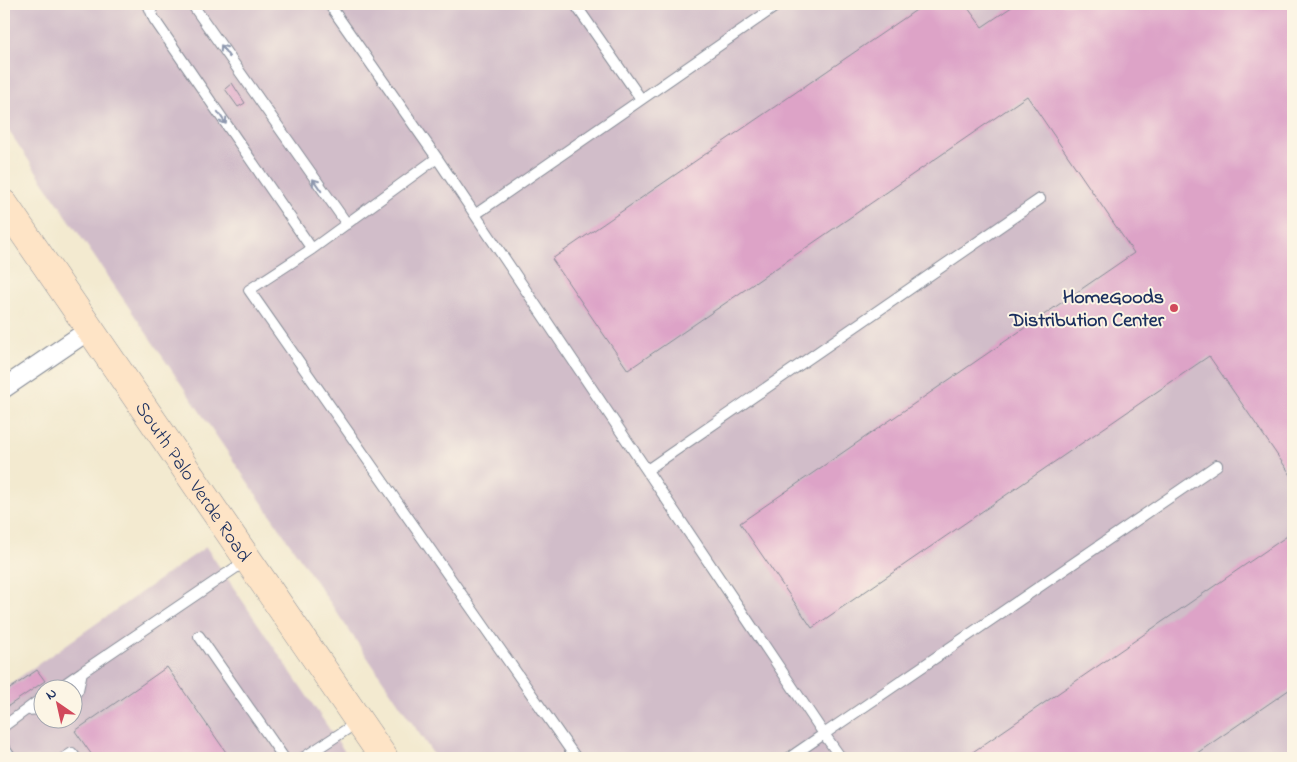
<svg xmlns="http://www.w3.org/2000/svg" width="1297" height="762" font-family="'Indie Flower',sans-serif">
	<style>
		.industrial { fill: #d1bdc9; fill-rule: evenodd }
		.building { fill: #dda3c7 }
		.lines { fill: none; stroke-linecap: round; stroke-linejoin: round }
		.lane-casing { stroke: #878c97; stroke-width: 12 }
		.street-casing { stroke: #878c97; stroke-width: 21 }
		.secondary-casing { stroke: #878c97; stroke-width: 29 }
		.lane { stroke: #fff; stroke-width: 10 }
		.street { stroke: #fff; stroke-width: 19 }
		.secondary { stroke: #fee4c6; stroke-width: 28 }
		.oneway { stroke: #8d97ae }
		.poi-dot { fill: #d1495b; stroke: #fcf5e5; stroke-width: 2 }
		.labels { text-anchor: middle; stroke-width: 4; stroke-linejoin: round; paint-order: stroke }
		.poi-label { font-size: 20px; font-weight: bold; fill: #1b2f5e; stroke: #fcf5e5; text-anchor: end }
		.street-label { font-size: 20px; fill: #1b2f5e; stroke: #fcf5e5 }
	</style>
	<rect width="100%" height="100%" fill="#fcf5e5"/>
	<filter id="ink" filterUnits="userSpaceOnUse"><feTurbulence type="fractalNoise" baseFrequency=".02" numOctaves="2"/><feDisplacementMap in="SourceGraphic" scale="10" xChannelSelector="R" yChannelSelector="G"/><feConvolveMatrix kernelMatrix="1 2 1 2 8 2 1 2 1" color-interpolation-filters="sRGB"/></filter>
	<filter id="wash" filterUnits="userSpaceOnUse"><feTurbulence type="fractalNoise" baseFrequency=".0096" numOctaves="4" result="noise"/><feDisplacementMap in="SourceGraphic" scale="20" xChannelSelector="R" yChannelSelector="G"/><feGaussianBlur stdDeviation="1.12" result="paint"/><feColorMatrix in="noise" values="0 0 0 0 0 0 0 0 0 0 0 0 0 0 0 0 0 1.4 0 .05"/><feComposite in="paint" operator="in"/></filter>
	<g filter="url(#wash)">
		<rect width="100%" height="100%" fill="#f3ead0"/>
		<path class="industrial" d="M4 4H1293V758H436L4 124Z
			M206 547 349 758H4V688ZM42 690H72V720H42Z"/>
		<g id="blocks">
			<path class="building" d="M925 4H965L982 27 1016 4H1293V478L1209 356 812 628 740 523 1134 253 1027 96 628 370 552 259Z
				M232 83 245 103 238 107 225 89Z
				M1293 532V687L1190 758H964Z
				M167 667 230 758H94L75 731Z
				M37 670 45 681 4 709V693Z"/>
		</g>
	</g>
	<g filter="url(#ink)">
		<use href="#blocks" fill-opacity="0" stroke="#878c97" stroke-width="1"/>
		<g class="lines">
			<defs>
				<path id="lane" d="M148 4 154 19 312 249
					M192 4 347 224
					M329 4 437 158 824 734 789 758
					M575 4 641 99
					M437 158 312 249 249 290 576 758
					M476 214 779 4
					M647 470 1040 199
					M199 636 284 758
					M82 672 247 560
					M56 690 82 672 78 690 72 698
					M42 698 26 710 42 709
					M4 726 26 710
					M4 748 11 758
					M64 758 72 753 76 758
					M303 758 358 722
					M841 758 824 734 1217 465"/>
				<path id="street" d="M4 388 89 330"/>
				<g id="secondary">
					<path id="s1" d="M4 204 384 758"/>
				</g>
			</defs>
			<use href="#lane" class="lane-casing"/>
			<use href="#street" class="street-casing"/>
			<use href="#secondary" class="secondary-casing"/>
			<use href="#lane" class="lane"/>
			<use href="#street" class="street"/>
			<use href="#secondary" class="secondary"/>
		</g>
		<defs><path id="oneway-shaft" d="M-6 0H5M1.5-3L5.5 0L1.5 3" fill="none" stroke-width="1.6" stroke-linecap="round" stroke-linejoin="round" transform="scale(1.25)"/></defs>
		<g class="oneway">
			<use href="#oneway-shaft" transform="translate(225 51) rotate(-125)"/>
			<use href="#oneway-shaft" transform="translate(222 118) rotate(56)"/>
			<use href="#oneway-shaft" transform="translate(317 185) rotate(-125)"/>
		</g>
	</g>
	<circle class="poi-dot" cx="1174" cy="308" r="5"/>
	<g class="labels">
		<g class="poi-label">
			<text x="1164" y="303">HomeGoods<tspan x="1164" dy="23">Distribution Center</tspan></text>
		</g>
		<g class="street-label">
			<text dy="7" stroke="none"><textPath href="#s1" startOffset="336">South Palo Verde Road</textPath></text>
		</g>
	</g>
	<rect width="1297" height="762" fill="none" stroke="#fcf5e5" stroke-width="20"/>
	<g transform="translate(58 704) rotate(326)"><circle r="24" fill="#fcf5e5" stroke="#a2a6af"/>
	<path d="M0-4L9 19L0 12L-9 19Z" fill="#d1495b"/>
	<text y="-8" font-size="14" font-weight="bold" text-anchor="middle" fill="#1b2f5e">N</text>
	</g>
</svg>
